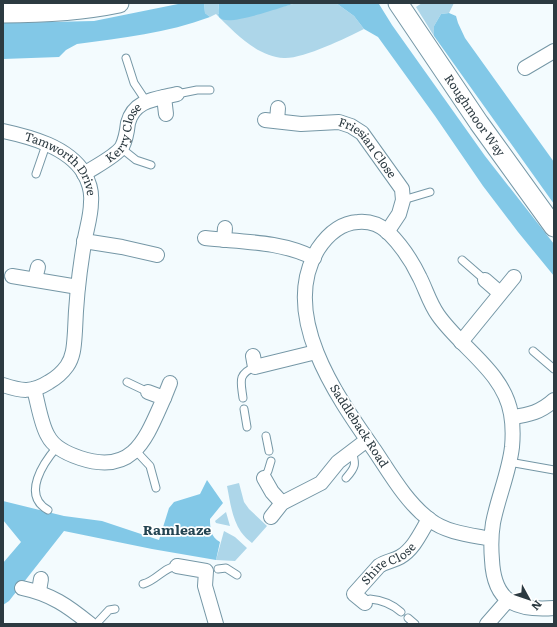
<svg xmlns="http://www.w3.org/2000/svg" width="557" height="627" font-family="Literata,serif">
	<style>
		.green { fill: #add6e9 }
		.forest { fill: #82c8e7 }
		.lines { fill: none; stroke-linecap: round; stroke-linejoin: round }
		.lane-casing { stroke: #7597a6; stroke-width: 9 }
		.street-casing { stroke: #7597a6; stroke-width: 16 }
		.secondary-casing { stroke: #7597a6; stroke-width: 21 }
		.lane { stroke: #fff; stroke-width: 7 }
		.street { stroke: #fff; stroke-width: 14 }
		.secondary { stroke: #fff; stroke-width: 19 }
		.labels { text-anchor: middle; stroke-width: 3.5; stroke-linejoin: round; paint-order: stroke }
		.street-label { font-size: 12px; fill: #2c3a41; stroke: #fff }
		.quarter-label { font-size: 14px; font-weight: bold; fill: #234351; stroke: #fff }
	</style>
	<rect width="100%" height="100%" fill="#f3fbfe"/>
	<path class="green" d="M204 3H219L218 14 281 7 297 3H336L354 16 364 29C346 38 303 59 284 58 257 57 234 32 216 14L210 17 205 13Z
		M422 3H454L449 13 441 14 434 26V36L416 7Z
		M239 483 244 502 249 509 267 526 252 543C248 540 244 536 241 532 232 519 230 501 227 486Z
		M226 512 230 526 216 523 215 521Z
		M224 531 235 537 247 548 235 561 216 560Z"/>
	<path class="forest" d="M183 3H204L205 13 210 17C167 33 122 38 77 44L66 50 59 57 3 59V23L94 21Z
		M219 3H297C283 6 229 27 220 18 217 15 219 8 219 3Z
		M336 3 379 4 392 25 485 156 554 244V276L518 232 483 186 435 116 378 37 364 29 354 16Z
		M449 13 456 16 458 23 465 38 554 162V204L434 36V26L441 14Z
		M207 480 223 503 210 519C210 529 211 537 220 542L216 560 152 549 64 531 9 601 3 605V563L21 542 3 520V501L64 516 102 521 159 540 169 508 174 502 200 494Z"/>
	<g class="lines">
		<defs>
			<path id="lane" d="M126 58 134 83 146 101
				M177 94 197 90H210
				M121 148 136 160 151 165
				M36 174 46 145
				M403 200 430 192
				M462 260 485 280
				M533 351 554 369
				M127 382 148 392
				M243 398C241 382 237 374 255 367
				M244 409 247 427
				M266 436 269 451
				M136 451 150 466 156 488
				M509 462 554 470
				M264 478 268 471 271 461
				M346 478C356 467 356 464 352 451
				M48 510C21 495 44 462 57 447
				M218 569 226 568 237 575
				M143 584C156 581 164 567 177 566
				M365 603 370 599C382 600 392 604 401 612
				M408 618 415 624
				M96 624 109 610 115 609"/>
			<g id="street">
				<path d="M525 68 554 51"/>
				<path d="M164 97 166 114"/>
				<path id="s1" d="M265 120 301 124 339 122 351 126 362 133 402 189 403 200 399 214 387 232"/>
				<path d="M277 121 278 108"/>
				<path id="s2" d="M3 131C31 137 68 147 84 173 89 182 92 192 91 202 91 217 86 230 84 244 79 273 76 302 75 331 74 344 74 356 67 366 62 373 56 378 49 382 32 393 21 391 3 385"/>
				<path id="s3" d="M84 174C94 167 115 157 122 147 126 139 127 132 128 123 134 99 158 99 177 94"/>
				<path d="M205 238C241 242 281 241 314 258"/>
				<path d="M224 240 225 228"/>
				<path d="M84 241 122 247 157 255"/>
				<path d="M12 276 78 287"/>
				<path d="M35 279 38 267"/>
				<path d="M485 280 500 293"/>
				<path d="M461 342 514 277"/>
				<path d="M253 356 255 367 316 352"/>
				<path d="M34 389C38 403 41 425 48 436 54 448 68 454 80 458 134 476 146 438 164 398L148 392"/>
				<path d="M164 398 170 383"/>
				<path d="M512 417C529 415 541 412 554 400"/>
				<path d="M264 478 272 492 282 503"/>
				<path d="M271 517 282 503 321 483 338 462 367 440"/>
				<path d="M491 539C471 535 447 533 430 520 407 503 391 475 375 451 338 398 278 315 318 249 328 234 340 223 358 222 369 221 380 225 388 232 401 245 412 261 420 278 426 290 430 304 438 315 461 348 504 372 511 414 513 425 513 436 512 447 509 473 498 497 493 523 491 535 491 548 492 560 494 602 516 611 554 608"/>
				<path d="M177 566 206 571 205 586 216 624"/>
				<path d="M22 588C51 594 68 606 90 624"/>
				<path d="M39 591 41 579"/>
				<path id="s4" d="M365 603 354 594 379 566C386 561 393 561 400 557 414 549 421 532 429 519"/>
				<path d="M487 624 508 600"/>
			</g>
			<g id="secondary">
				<path id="s5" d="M398 3 479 123 554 227"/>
				<path d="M3 13C42 13 81 11 119 3"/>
			</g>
		</defs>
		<use href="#lane" class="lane-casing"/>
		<use href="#street" class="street-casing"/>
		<use href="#secondary" class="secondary-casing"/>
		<use href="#lane" class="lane"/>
		<use href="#street" class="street"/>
		<use href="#secondary" class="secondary"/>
	</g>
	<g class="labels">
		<g class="street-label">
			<text dy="4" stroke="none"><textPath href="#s5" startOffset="136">Roughmoor Way</textPath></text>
			<text dy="4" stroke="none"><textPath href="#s3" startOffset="60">Kerry Close</textPath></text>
			<text dy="4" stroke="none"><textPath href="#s1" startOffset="114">Friesian Close</textPath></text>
			<text dy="4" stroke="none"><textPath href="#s2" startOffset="70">Tamworth Drive</textPath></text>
			<text transform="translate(359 426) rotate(57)" y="4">Saddleback Road</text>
			<text dy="4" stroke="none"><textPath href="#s4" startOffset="61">Shire Close</textPath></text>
		</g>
		<g class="quarter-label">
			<text x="177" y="535">Ramleaze</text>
		</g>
	</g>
	<rect width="557" height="627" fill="none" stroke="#2c3a41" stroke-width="8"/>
	<g transform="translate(529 599) rotate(130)" stroke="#ffffff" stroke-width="3" paint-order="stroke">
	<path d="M0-3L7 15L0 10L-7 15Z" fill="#2c3a41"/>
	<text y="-6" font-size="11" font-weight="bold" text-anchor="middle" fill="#2c3a41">N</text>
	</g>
</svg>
